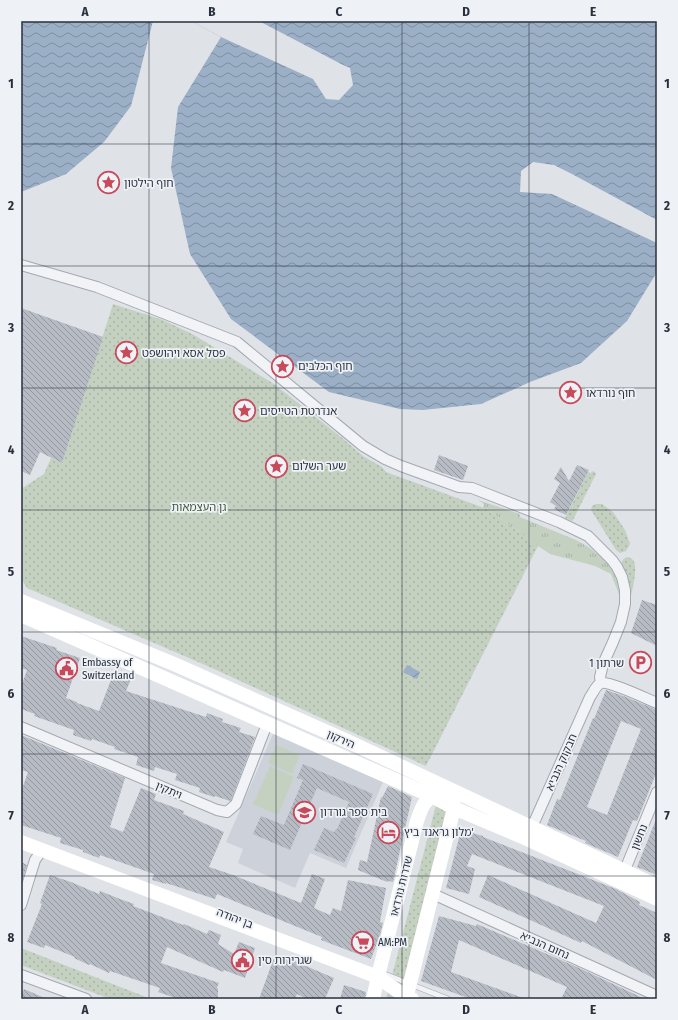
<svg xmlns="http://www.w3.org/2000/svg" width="678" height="1020" font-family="'Fira Sans Condensed','Noto Sans Hebrew',sans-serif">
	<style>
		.built { fill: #cdd1d9 }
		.grass { fill: url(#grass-tufts) }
		.park { fill: url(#park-dots) }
		.pitch { fill: #c4d1c0 }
		.water { fill: url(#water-waves) }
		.pier { fill: #dfe2e7 }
		.building { fill: url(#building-back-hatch); fill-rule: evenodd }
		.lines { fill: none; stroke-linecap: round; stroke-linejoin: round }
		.lane-casing { stroke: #a4a9b1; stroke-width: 6 }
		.street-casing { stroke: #a4a9b1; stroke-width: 12 }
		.lane { stroke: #f1f3f6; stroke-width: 5 }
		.street { stroke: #f1f3f6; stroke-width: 10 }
		.secondary { stroke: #fff; stroke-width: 14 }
		.grid { fill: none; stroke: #28303e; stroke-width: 1; stroke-opacity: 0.55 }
		.labels { text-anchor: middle; stroke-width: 3.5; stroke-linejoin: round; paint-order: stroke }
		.poi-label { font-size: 11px; fill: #28303e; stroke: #eef1f5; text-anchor: start }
		.park-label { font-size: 11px; fill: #3d5936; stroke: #eef1f5 }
		.street-label { font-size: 11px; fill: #28303e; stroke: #eef1f5 }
		.neatline { fill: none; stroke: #28303e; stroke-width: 1.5 }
		.grid-label { font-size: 13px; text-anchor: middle; font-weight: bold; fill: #28303e }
	</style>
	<defs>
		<pattern id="grass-tufts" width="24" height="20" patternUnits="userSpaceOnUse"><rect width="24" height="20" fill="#c4d1c0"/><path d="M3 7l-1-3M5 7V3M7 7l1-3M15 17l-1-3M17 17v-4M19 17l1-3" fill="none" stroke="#a8b4a6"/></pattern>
		<pattern id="park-dots" width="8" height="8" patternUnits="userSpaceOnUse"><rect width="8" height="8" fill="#c4d1c0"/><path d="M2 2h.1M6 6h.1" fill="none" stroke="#a8b4a6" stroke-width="1.8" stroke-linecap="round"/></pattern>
		<pattern id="water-waves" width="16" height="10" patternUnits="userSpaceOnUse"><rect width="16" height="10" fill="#9bafc6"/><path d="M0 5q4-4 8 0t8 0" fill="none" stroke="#7e8fa2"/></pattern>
		<pattern id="building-back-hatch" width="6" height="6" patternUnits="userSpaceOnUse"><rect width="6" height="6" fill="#b6bbc4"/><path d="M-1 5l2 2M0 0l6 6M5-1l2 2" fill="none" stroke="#9498a1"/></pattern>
	</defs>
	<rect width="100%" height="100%" fill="#dfe2e7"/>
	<path class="built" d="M273 734 383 782 346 868 310 853 295 888 238 863 243 849 226 842Z"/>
	<path class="grass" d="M478 500 520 514V517L576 540 590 548 614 568 619 585 622 602 611 574 595 566 550 554 538 546 487 509 483 508 484 504Z"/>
	<path class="park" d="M113 304 163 320 194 335 274 384 341 437 363 456 382 467 386 472 487 509 538 546 426 766 212 668 27 588 21 578V489L44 474 51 458 62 463Z
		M592 471 595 472 596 474 573 520 572 521 565 518 588 472 591 473Z
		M596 504H602L613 512 625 530 630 544 629 546 626 551 620 553 616 550 591 510 592 506Z
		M627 557C630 558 631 558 633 560 639 567 631 595 629 604L621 565C621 561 623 559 627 557Z
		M436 805 451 809 402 999H386Z
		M21 948 151 999H110L21 965Z"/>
	<path class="pitch" d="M276 745 300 755 292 774 268 763Z
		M270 766 294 777 278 815 253 804Z"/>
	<path class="water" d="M21 21H153L131 106 104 142 66 174 21 192Z
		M191 21H657V272L627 321 581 363 530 382 481 404 423 410 400 409 329 392 231 319 190 254 171 168 178 107 221 37Z
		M407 665 420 672 417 679 403 672Z"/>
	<path class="pier" d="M191 21H259L341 64 350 68 353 85 339 100 326 99 313 79 221 37Z
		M533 162 554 165 572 174 657 220V243L552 194 520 192 521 171Z"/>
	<path class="building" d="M21 308 103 337 62 463 40 452 30 475 21 471Z
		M439 455 468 466 463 480 434 470Z
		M577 465 589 470 566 515 554 509 556 506 550 502 560 483 554 479 561 467 569 481Z
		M642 600 657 605V646L631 633Z
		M21 636 57 648 56 650 80 658 66 698 77 702V703L99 711 114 672 131 679 126 691 206 717 207 713 223 719 222 722 241 728 239 732 255 737 231 800 230 801 215 796 214 797 199 792 200 788 175 780 177 774 155 767 154 771 136 765 138 757 114 749 115 747 92 739 91 741 73 735 74 730 34 716 35 714 21 709V687L27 670 21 668Z
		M606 690 626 697 657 710V771L637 821 633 820 618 857 585 843 586 841 547 825 557 799 560 800 593 718 594 719ZM621 721 641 729 607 815 587 807Z
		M21 735 125 778 110 827 123 832 141 788 156 794 154 800 184 811 183 814 224 832 209 867 233 875 301 903 312 874 325 879 314 908 330 915 333 908 341 911 348 880 386 888 380 922 383 923 380 935 371 959 321 940 322 937 217 894 215 899 166 883V884L152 880 154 874 100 855 99 858 83 852V850L60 843 61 838 21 825V792L28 772 21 770Z
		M303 764 373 794 354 837 356 838 344 863 314 850 324 828 334 832 336 829H337L349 802 317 788 290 850 253 834 261 816 284 825 303 780 297 778Z
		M388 786 412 797 393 882 388 881 387 882 358 870 360 860 367 862 381 797 382 798Z
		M657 817V875L637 867Z
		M461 830 483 836V837L616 889 640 902 639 905 657 913V980L582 941 581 943 479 897 488 875 596 923 604 906 472 854 467 866 475 869 469 894 446 888Z
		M21 862 27 865 21 883Z
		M50 875 71 882 99 894 100 891 120 899 134 904 133 906 183 925 184 924 207 934 209 930 221 935 218 944 234 954 239 942 255 948 245 978 224 970 223 972 167 947 161 963 219 983 217 987 218 989V999H179L158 992 160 988 110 971 109 973 90 964 89 965 74 958 75 957 45 945 44 948 27 942 42 904 40 903Z
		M439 916 476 926 477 924 577 967 645 999H561L567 987 459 940 451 972 523 998V999H471L421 981Z
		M275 955 293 962 294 961 334 978 325 999H307L297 994 295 999H259Z
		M344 985 366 992 365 999H340Z
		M24 989 47 999H21V996Z"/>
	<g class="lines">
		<defs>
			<path id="lane" d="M382 973 448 999"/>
			<path id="street" d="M21 265 97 287 237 342 363 446 385 459 401 466 459 487 472 488 559 522 588 536 612 560 617 567 622 577 625 590V604L621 622 613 642 603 664 600 677 601 683
				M21 727 217 810 227 812 236 804 267 724
				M528 831 532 827 590 697C593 693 596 685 601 683 610 681 647 699 657 703
				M622 877 657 792
				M433 894 657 996
				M21 905 35 860 42 850
				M21 975 86 999"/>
		</defs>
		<use href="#lane" class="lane-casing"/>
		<use href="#street" class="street-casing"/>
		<use href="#lane" class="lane"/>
		<use href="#street" class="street"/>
		<path class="secondary" d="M21 601 174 664 345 740 657 886
			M21 615 432 796 454 808 520 836 657 899
			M21 842 378 977 406 997 412 999
			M373 999 379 972 417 821C422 806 424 799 440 793
			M406 999 454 808 453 798"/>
	</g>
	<path class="grid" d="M149 21V999M276 21V999M402 21V999M529 21V999M21 144H657M21 266H657M21 388H657M21 510H657M21 632H657M21 754H657M21 876H657"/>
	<defs>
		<symbol id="sight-ring" viewBox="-11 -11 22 22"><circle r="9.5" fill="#eef1f5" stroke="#c8495a" stroke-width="1.5"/><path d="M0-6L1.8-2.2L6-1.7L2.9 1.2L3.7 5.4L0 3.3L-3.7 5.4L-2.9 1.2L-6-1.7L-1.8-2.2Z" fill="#c8495a"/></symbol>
		<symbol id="parking-ring" viewBox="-11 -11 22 22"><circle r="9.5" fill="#eef1f5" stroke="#c8495a" stroke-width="1.5"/><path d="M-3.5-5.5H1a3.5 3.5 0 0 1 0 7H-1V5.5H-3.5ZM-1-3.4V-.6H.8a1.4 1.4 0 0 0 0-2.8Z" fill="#c8495a"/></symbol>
		<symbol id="civic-ring" viewBox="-11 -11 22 22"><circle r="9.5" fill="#eef1f5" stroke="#c8495a" stroke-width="1.5"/><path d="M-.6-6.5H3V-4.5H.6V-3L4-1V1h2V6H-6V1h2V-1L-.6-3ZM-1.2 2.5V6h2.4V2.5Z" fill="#c8495a"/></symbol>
		<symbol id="school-ring" viewBox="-11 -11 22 22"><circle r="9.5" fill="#eef1f5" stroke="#c8495a" stroke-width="1.5"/><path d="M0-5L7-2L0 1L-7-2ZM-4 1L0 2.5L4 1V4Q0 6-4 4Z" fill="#c8495a"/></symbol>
		<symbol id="hotel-ring" viewBox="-11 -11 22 22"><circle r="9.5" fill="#eef1f5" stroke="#c8495a" stroke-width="1.5"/><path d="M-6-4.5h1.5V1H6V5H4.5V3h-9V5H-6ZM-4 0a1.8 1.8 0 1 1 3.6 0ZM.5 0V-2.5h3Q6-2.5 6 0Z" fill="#c8495a"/></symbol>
		<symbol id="supermarket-ring" viewBox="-11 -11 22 22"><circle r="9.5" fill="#eef1f5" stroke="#c8495a" stroke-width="1.5"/><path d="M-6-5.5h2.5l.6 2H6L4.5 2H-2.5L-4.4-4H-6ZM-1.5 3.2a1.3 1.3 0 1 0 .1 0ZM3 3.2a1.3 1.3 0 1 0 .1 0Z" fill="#c8495a"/></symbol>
	</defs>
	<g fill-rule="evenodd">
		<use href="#sight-ring" x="96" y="170" width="25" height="25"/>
		<use href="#sight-ring" x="114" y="340" width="25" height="25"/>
		<use href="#sight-ring" x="270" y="354" width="25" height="25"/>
		<use href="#sight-ring" x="558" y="380" width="25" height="25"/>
		<use href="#sight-ring" x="232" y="398" width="25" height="25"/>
		<use href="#sight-ring" x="264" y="454" width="25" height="25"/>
		<use href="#parking-ring" x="628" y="650" width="25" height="25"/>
		<use href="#civic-ring" x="54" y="656" width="25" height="25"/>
		<use href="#school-ring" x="292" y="800" width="25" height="25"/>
		<use href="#hotel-ring" x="376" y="820" width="25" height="25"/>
		<use href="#supermarket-ring" x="350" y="930" width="25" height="25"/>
		<use href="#civic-ring" x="230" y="948" width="25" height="25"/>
	</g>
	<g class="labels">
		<g class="poi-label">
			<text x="124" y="187">חוף הילטון</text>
			<text x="142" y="357">פסל אסא ויהושפט</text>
			<text x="298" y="370">חוף הכלבים</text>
			<text x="586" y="397">חוף נורדאו</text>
			<text x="260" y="415">אנדרטת הטייסים</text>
			<text x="292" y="470">שער השלום</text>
			<text x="82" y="666">Embassy of<tspan x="82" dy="13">Switzerland</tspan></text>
			<text x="624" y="667" text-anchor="end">שרתון 1</text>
			<text x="320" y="816">בית ספר גורדון</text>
			<text x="404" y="836">מלון גראנד ביץ'</text>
			<text x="378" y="946">AM:PM</text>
			<text x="258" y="964">שגרירות סין</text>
		</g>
		<g class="park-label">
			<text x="199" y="511">גן העצמאות</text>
		</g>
		<g class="street-label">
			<text transform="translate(341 739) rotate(24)" y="4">הירקון</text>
			<text transform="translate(561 762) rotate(-66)" y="4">חבקוק הנביא</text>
			<text transform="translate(169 790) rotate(23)" y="4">ויתקין</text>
			<text transform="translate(639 837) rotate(-68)" y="4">נחשון</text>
			<text transform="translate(401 886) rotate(-76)" y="4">שדרות נורדאו</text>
			<text transform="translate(235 918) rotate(21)" y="4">בן יהודה</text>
			<text transform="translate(545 945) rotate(24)" y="4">נחום הנביא</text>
		</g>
	</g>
	<rect width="678" height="1020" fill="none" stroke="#eef1f5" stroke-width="44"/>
	<rect x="22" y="22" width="634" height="976" class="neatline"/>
	<g class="grid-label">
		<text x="85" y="16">A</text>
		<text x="212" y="16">B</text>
		<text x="339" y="16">C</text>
		<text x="466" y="16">D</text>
		<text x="593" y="16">E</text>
		<text x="11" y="88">1</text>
		<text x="667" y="88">1</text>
		<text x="11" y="210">2</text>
		<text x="667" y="210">2</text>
		<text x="11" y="332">3</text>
		<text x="667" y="332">3</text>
		<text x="11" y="454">4</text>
		<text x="667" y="454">4</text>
		<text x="11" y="576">5</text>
		<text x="667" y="576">5</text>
		<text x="11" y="698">6</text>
		<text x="667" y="698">6</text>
		<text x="11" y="820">7</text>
		<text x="667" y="820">7</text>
		<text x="11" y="942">8</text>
		<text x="667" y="942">8</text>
		<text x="85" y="1014">A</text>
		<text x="212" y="1014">B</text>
		<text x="339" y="1014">C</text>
		<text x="466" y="1014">D</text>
		<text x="593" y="1014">E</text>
	</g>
</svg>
